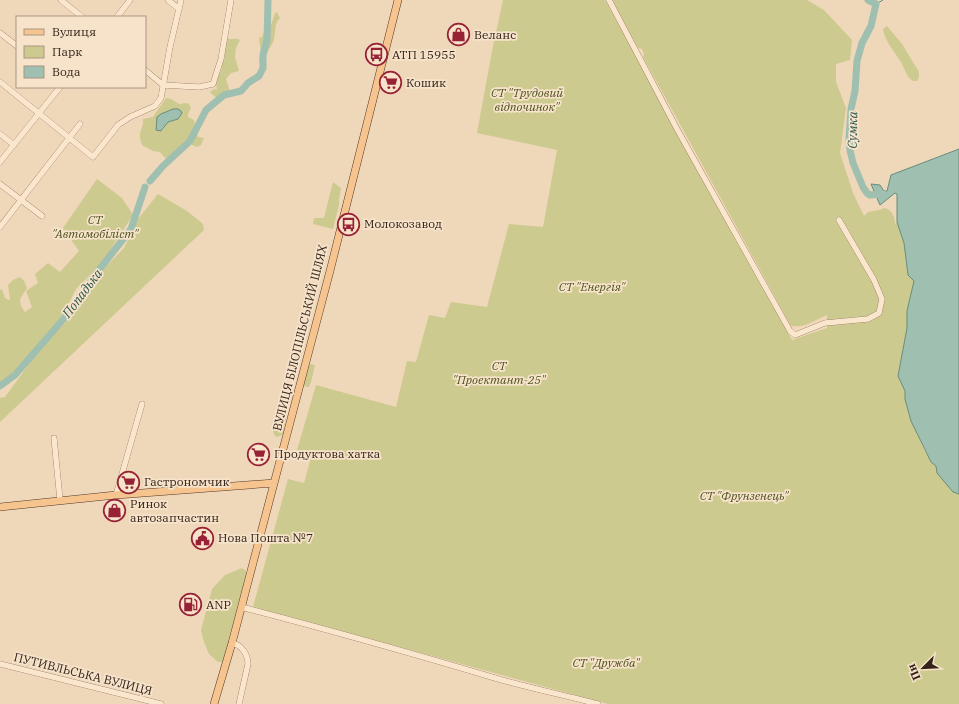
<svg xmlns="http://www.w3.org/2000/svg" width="959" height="704" font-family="'IBM Plex Serif',serif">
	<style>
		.green { fill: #cdca8f; fill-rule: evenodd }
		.water { fill: #9fbfb1; stroke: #678d7d }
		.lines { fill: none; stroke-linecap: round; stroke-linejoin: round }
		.stream { stroke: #678d7d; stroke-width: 1 }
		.river { stroke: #9fbfb1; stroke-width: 7 }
		.minor-casing { stroke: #866754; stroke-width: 6 }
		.major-casing { stroke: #533629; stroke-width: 8 }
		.minor { stroke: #fae6cd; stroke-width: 5.5 }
		.major { stroke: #f6c58f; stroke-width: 7 }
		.labels { text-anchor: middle; stroke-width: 3.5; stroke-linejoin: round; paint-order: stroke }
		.poi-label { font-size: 12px; fill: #35231a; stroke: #f6e3ca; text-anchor: start }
		.park-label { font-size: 12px; font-style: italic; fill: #4d5220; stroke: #f6e3ca }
		.street-label { font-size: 12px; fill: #35231a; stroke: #f6e3ca }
		.water-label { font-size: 13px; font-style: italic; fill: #28554b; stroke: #f6e3ca }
	</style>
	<rect width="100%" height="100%" fill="#efd7ba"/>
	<path class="green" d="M503 0H605L792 340 827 328V315C815 320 805 328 791 326L643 57 644 54 642 49 638 48 611 0H807L824 10 852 40 850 60 836 64V82L846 108 840 153 853 193 864 216 868 212 879 210 885 208C892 210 895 217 895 224L897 222 904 243 908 275 914 281 907 311V328L898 376 905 391V399L909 414 924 450 936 466 938 473 953 492 959 494V704H608L253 607 288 479 304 483 312 454 297 450 316 385 396 407 407 361 416 362 429 315 445 318 451 302 487 307 509 224 543 227 557 150 477 133 492 51Z
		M277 12 280 18C274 23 276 32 274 39 273 45 267 50 266 56 266 62 267 63 264 69L261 68 259 60 261 53 259 38 262 37 265 29 271 25 275 13Z
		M887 26 902 44 919 72V77L917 81H913C906 77 905 69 901 62 895 52 885 42 883 29Z
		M227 39H238L240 40 236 48 235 57 239 71 231 73 226 79 231 95 224 97H215L210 92 214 89 217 90C215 80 218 77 222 69 221 63 225 61 225 55 225 47 223 47 227 39Z
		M166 98 171 99 179 104 188 103 191 108 188 114V117L194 120 198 137 204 138 201 145 197 147 188 143 183 144 177 154 172 160 165 158 160 152 153 151 142 145 140 138V133L143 124V119L153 117ZM170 111 175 120 168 122 163 130 158 131 161 114Z
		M97 179 122 198 133 215 101 264 76 289 64 313 44 339 13 373 0 383V290L2 289 5 298 9 300 10 299 8 285 13 280 20 277 24 281 27 288 20 299 21 306 25 312 32 307 26 291 38 283 35 274 48 263 60 272 79 251 63 228Z
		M333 182 341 188 339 200V205L333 229 313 224 314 218H324Z
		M158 194 187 211 203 224 204 230 0 422V398L5 397 40 349 68 320 82 295 94 279 124 248 138 219Z
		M311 364 315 365 311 382 309 387 303 386 308 366Z
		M287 412 283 434 278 437 275 436 273 432 277 415 279 413Z
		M242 568 245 570 247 574 223 660 221 662H218L209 654 204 642 201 630 212 589 225 575Z"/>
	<path class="water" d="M173 109H178L181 111 182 113 178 119 168 122 161 131 156 130 157 117 161 114Z
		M959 149V494L953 492 937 473 936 466 931 462 911 421 905 399V391L898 376 907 328V311L914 281 908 275 904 243 897 222V194L895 193 880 205 871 184 880 185 884 191H887L891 175Z"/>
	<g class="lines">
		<path class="stream" d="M876 4 883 0"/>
		<path class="river" d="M868 0 876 4 871 26 862 43 857 61 855 91 851 109 849 139 850 150 853 163 863 187 867 193 870 195 883 194
			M150 181 163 166 190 141 206 110 224 95 241 91 248 83 259 76 263 68V55L267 40 268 0
			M0 386 15 375 67 315 95 275 131 229 145 187"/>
		<defs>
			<path id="minor" d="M61 0 82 17
				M168 0 179 9
				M609 0 677 129 790 331 795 335 825 323 868 319 879 313 882 299 874 280 839 220
				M117 17 130 0
				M0 33 17 46
				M145 70 163 85
				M0 82 93 157 118 125 130 117 155 106 161 98 170 47 181 0
				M163 85 199 87 213 84 221 59 231 0
				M0 134 14 145
				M0 162 60 87
				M0 184 42 216
				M0 227 80 124
				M54 438 60 500
				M116 495 142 404
				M241 607C326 629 411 653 495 678 529 688 564 695 598 704
				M232 643C242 645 248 655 248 664L239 704
				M0 664 161 704"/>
			<path id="major" d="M0 507 116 495 274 483
				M214 704 232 643 253 563 330 271 398 0"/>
		</defs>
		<use href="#minor" class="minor-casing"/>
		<use href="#major" class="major-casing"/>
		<use href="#minor" class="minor"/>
		<use href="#major" class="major"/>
	</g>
	<defs>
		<symbol id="shop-ring" viewBox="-11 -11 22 22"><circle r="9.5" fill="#f6e3ca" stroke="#972236" stroke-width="1.5"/><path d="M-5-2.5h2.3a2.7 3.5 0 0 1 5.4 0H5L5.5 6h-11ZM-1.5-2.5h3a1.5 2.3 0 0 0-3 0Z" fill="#972236"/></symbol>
		<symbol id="bus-ring" viewBox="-11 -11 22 22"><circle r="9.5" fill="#f6e3ca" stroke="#972236" stroke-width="1.5"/><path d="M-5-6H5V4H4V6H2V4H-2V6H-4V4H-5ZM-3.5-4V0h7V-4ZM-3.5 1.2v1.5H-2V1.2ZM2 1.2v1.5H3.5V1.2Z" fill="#972236"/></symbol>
		<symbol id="supermarket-ring" viewBox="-11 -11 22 22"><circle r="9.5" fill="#f6e3ca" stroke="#972236" stroke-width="1.5"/><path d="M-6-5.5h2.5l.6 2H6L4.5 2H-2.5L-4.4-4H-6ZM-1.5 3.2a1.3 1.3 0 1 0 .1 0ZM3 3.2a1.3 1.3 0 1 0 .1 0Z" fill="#972236"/></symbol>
		<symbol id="civic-ring" viewBox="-11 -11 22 22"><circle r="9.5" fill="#f6e3ca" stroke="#972236" stroke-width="1.5"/><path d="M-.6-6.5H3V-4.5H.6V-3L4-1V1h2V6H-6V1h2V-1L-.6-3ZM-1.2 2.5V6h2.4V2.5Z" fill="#972236"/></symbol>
		<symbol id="fuel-ring" viewBox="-11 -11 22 22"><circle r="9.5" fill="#f6e3ca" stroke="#972236" stroke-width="1.5"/><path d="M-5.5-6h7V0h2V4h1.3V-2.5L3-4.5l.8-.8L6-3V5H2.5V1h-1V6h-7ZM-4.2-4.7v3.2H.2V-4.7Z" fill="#972236"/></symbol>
	</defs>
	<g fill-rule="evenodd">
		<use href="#shop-ring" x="446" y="22" width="25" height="25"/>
		<use href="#bus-ring" x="364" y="42" width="25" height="25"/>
		<use href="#supermarket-ring" x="378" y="70" width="25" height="25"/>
		<use href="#bus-ring" x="336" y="212" width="25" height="25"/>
		<use href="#supermarket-ring" x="246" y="442" width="25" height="25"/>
		<use href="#supermarket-ring" x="116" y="470" width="25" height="25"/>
		<use href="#shop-ring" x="102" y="498" width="25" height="25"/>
		<use href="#civic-ring" x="190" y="526" width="25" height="25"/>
		<use href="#fuel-ring" x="178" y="592" width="25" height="25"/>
	</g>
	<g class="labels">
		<g class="poi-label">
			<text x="474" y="39">Веланс</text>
			<text x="392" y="59">АТП 15955</text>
			<text x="406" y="87">Кошик</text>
			<text x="364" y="228">Молокозавод</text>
			<text x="274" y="458">Продуктова хатка</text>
			<text x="144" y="486">Гастрономчик</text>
			<text x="130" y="508">Ринок<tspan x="130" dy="14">автозапчастин</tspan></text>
			<text x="218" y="542">Нова Пошта №7</text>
			<text x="206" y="609">ANP</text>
		</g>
		<g class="park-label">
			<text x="527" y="97">СТ "Трудовий<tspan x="527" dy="14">відпочинок"</tspan></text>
			<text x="95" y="224">СТ<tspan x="95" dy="14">"Автомобіліст"</tspan></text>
			<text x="592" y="291">СТ "Енергія"</text>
			<text x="499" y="370">СТ<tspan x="499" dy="14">"Проектант-25"</tspan></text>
			<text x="744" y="500">СТ "Фрунзенець"</text>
			<text x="606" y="667">СТ "Дружба"</text>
		</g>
		<g class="street-label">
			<text transform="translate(300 338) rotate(-76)" y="4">ВУЛИЦЯ БІЛОПІЛЬСЬКИЙ ШЛЯХ</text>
			<text transform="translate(83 674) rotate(14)" y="4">ПУТИВЛЬСЬКА ВУЛИЦЯ</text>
		</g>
		<g class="water-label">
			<text transform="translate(852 130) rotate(-89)" y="5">Сумка</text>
			<text transform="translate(82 293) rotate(-53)" y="5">Попадька</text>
		</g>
	</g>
	<rect x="16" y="16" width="130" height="72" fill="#f6e3ca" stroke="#a99684"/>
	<rect x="24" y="29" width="20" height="6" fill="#f6c58f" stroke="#a99684"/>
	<text x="52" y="36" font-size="12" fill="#35231a">Вулиця</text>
	<rect x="24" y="46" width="20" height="12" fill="#cdca8f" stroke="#a99684"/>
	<text x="52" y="56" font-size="12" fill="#35231a">Парк</text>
	<rect x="24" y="66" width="20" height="12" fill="#9fbfb1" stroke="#a99684"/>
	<text x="52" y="76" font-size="12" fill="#35231a">Вода</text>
	<g transform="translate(923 668) rotate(246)" stroke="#f6e3ca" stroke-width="3" paint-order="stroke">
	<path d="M0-3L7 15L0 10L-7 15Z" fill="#35231a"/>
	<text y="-6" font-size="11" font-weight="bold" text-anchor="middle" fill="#35231a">Пн</text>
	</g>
</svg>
